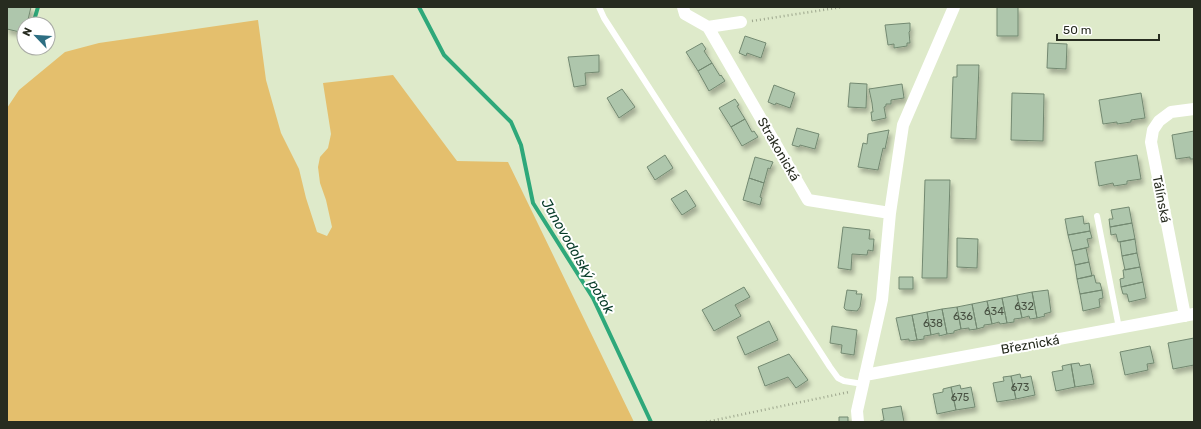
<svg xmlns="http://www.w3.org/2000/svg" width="1201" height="429" font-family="Rubik,sans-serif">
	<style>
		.green { fill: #e4bf6d }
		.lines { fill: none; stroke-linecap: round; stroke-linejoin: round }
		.stream { stroke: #2ea87a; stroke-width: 4 }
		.building { fill: #aec6ac; stroke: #738971; filter: url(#shadow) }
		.path { stroke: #9da68d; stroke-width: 2.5; stroke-dasharray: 1 3; stroke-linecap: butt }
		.service { stroke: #fff; stroke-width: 6 }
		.minor { stroke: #fff; stroke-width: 12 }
		.labels { text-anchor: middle; stroke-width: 4; stroke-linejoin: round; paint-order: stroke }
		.number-label { font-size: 11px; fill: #495243 }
		.street-label { font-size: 13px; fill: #272c20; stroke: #fff }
		.water-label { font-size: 14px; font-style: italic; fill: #083c29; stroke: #fff }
	</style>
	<defs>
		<filter id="shadow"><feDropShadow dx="2.5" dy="4.5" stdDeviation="2" flood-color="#0004"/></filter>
	</defs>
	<rect width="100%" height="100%" fill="#deeaca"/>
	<path class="green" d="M258 20 266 80 281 133 299 169 306 198 317 232 327 236 332 227 326 200 320 183 318 167 320 157 328 148 331 134 323 83 393 75 457 161 508 162 634 422H7V108L19 90 65 52 99 43Z"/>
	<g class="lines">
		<path class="stream" d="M419 7 444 55 511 122 521 145 533 203 593 298 651 422
			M33 24 38 7"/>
	</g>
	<path class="building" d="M7 7H31L27 24H24V33L7 29Z
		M997 7H1018V36H997Z
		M910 23V31L909 32 910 43H907V46L894 48V44L888 45 885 25Z
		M745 36 766 43 761 58 747 53 746 56 739 53Z
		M702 43 706 49 704 51 712 63 698 71 686 52Z
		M1048 43 1067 44 1066 69 1047 68Z
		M599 55V72L585 73 586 85 574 87 568 57Z
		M712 63 720 76 721 75 725 81 709 91 698 71Z
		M957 65H979L976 139 951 138 953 77H957Z
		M850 83 867 84 866 108 848 107Z
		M902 84 904 98 891 100V104H886V106L884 107 886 118 872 121 871 112H873L872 103 869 89Z
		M774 85 795 93 790 108 776 103 775 105 768 102Z
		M622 89 635 107 619 118 607 98Z
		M1012 93 1044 94 1043 141 1011 140Z
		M1141 93 1145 118 1131 120V122L1117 124V122L1103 124 1099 100Z
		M735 99 739 105 737 106 745 119 731 127 719 108Z
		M745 119 752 132 754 131 758 137 742 146 731 127Z
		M797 128 819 134 815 149 800 145 799 147 792 145Z
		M889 130 885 149 883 148 878 170 858 167 863 143 867 144 868 134Z
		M1194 131V159H1190V157L1176 159 1172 135Z
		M665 155 673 168 655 180 647 167Z
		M1137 155 1141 179 1127 181V184L1114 186 1113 183 1099 186 1095 162Z
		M755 157 773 162 770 169 768 168 764 183 749 178Z
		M749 178 764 183 760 197 762 198 760 205 743 200Z
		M925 180H950L947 278H922Z
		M686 190 696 206 682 215 671 199Z
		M1129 207 1132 223 1110 227 1109 219H1113L1111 210Z
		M1083 216 1084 224 1089 223 1090 231 1068 235 1065 219Z
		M1132 223 1135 239 1118 242 1116 234 1111 235 1110 227Z
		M843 227 870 230 869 239H874L873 251 868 250 867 255 852 254 851 270 838 268Z
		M1090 231 1092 238 1087 239 1089 247 1072 251 1068 235Z
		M957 238 978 239 977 268 957 267Z
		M1135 239 1137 253 1122 256 1120 242Z
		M1086 248 1089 262 1075 265 1072 251Z
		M1137 253 1140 267 1125 270 1122 256Z
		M1089 262 1092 276 1077 279 1075 265Z
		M1140 267 1143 282 1121 287 1120 279 1124 278 1123 270Z
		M1094 275 1096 283H1100L1102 290 1080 294 1077 279Z
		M899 277H913V289H899Z
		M1143 282 1146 298 1129 302 1127 294H1123L1121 287Z
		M744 287 750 297 735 305 741 316 714 331 702 310Z
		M847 290 857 291 856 294H862L860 307 857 311 846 310 844 308Z
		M1048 290 1051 312 1044 314 1045 316 1037 318 1032 292Z
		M1102 290 1103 298 1099 299 1100 307 1083 311 1080 294Z
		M1032 292 1037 318 1030 319 1029 316 1022 318 1017 295Z
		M1017 295 1022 318 1014 319V322L1007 323 1002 298Z
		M1002 298 1007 323 1000 324 999 322 992 324 987 301Z
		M987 301 992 324 984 325V327L977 329 972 304Z
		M972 304 977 329 969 330V328L961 329 957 307Z
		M957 307 961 329 954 331V333L947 334 942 309Z
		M942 309 947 334 939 336V333L931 335 927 312Z
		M927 312 931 335 924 336V339L917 340 912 315Z
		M912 315 917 340 909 341V339L901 340 896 318Z
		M769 321 778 340 745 355 737 337Z
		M832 326 857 330 854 355 841 353 842 345 830 343Z
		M1194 338V365L1173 369 1168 343Z
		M1150 346 1154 363 1147 364 1148 370 1125 375 1120 352Z
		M789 354 808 380 796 388 788 377 765 386 758 367Z
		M1079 363 1080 366 1090 364 1094 384 1075 387 1071 364Z
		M1071 364 1075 387 1056 391 1052 372 1063 370 1062 366Z
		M1020 374 1021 378 1031 376 1035 395 1016 399 1011 376Z
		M1011 376 1016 399 997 402 993 383 1004 381 1003 377Z
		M960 385 961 389 971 387 975 407 956 410 951 387Z
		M951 387 956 410 937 414 933 394 943 392V389Z
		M901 406 904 422H880V421L884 420 882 409Z
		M839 417H848V422H839Z"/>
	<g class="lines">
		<path class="path" d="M752 21 842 7
			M706 422 849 392"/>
		<path class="service" d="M599 7 604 18 830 367 838 378 844 381 863 384
			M1097 216 1119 328"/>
		<path class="minor" d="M683 7 685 14 708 27 808 200 890 213
			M708 27 741 22
			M1185 316 1151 142 1153 130 1159 121 1171 112 1194 109
			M865 375 1194 314
			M858 422 857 411 882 300 890 213 903 125 954 7"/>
	</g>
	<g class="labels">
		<g class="number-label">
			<text x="1024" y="310">632</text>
			<text x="994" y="315">634</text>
			<text x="963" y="320">636</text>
			<text x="933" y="327">638</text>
			<text x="1020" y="391">673</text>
			<text x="960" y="401">675</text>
		</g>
		<g class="street-label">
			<text transform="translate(779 149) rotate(60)" y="5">Strakonická</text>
			<text transform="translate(1162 199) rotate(79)" y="5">Tálínská</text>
			<text transform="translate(1030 344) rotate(-10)" y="5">Březnická</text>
		</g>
		<g class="water-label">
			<text transform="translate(578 256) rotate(60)" y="5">Janovodolský potok</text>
		</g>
	</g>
	<rect width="1201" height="429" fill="none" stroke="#272c20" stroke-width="16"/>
	<g transform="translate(36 36) rotate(295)"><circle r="19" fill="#ffffff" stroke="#a9aba6"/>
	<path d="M0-3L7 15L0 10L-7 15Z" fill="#2d6e82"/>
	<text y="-6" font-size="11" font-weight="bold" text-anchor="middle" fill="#272c20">N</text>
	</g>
	<path d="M1057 34v6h102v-6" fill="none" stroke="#272c20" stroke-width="2"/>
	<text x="1063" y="34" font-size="12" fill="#272c20" stroke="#ffffff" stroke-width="3" paint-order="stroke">50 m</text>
</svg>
